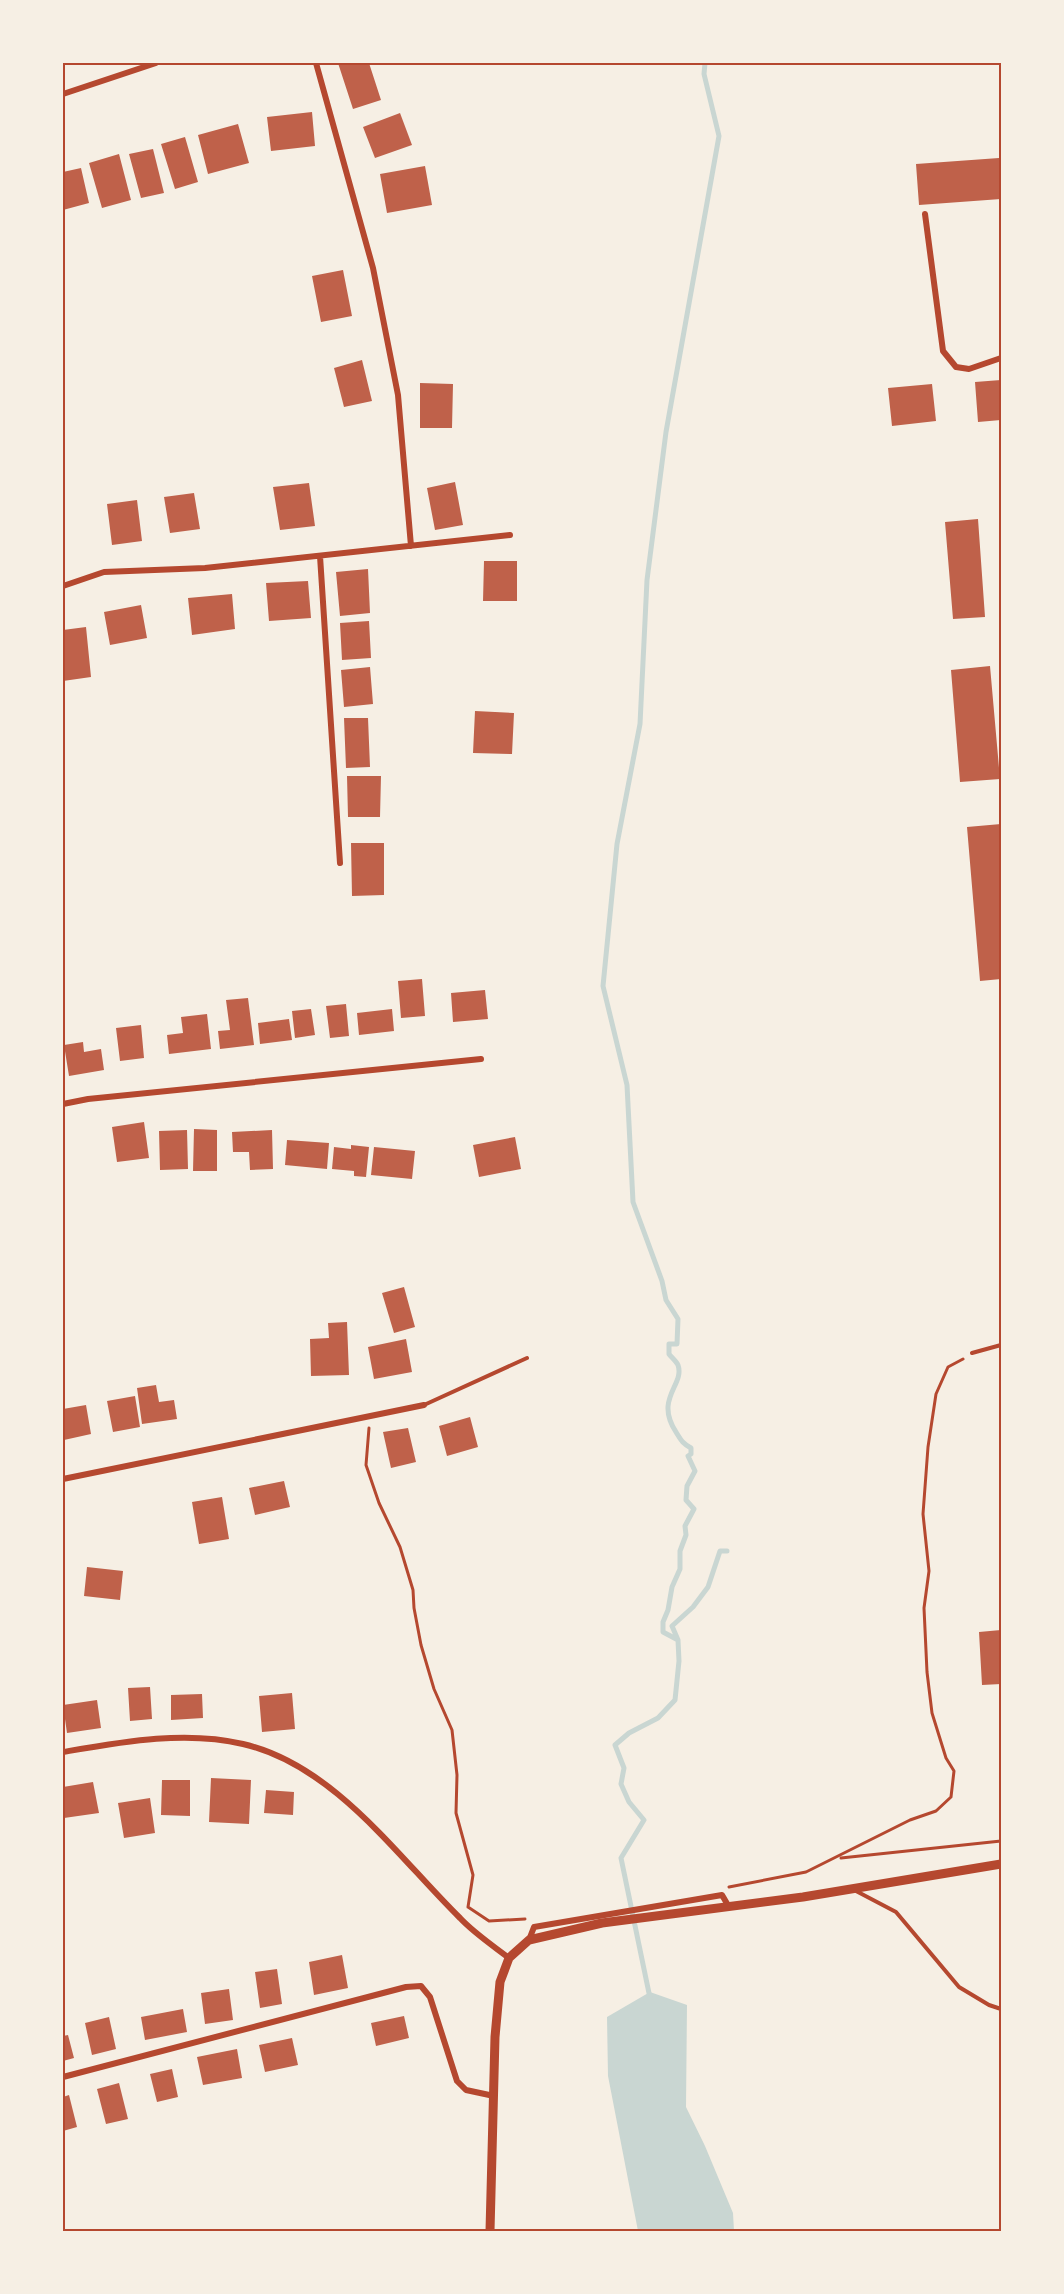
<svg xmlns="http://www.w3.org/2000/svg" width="1064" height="2294" font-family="'Times New Roman',serif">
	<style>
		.water { fill: #c9d6d2 }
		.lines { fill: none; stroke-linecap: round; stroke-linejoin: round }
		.stream { stroke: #c9d6d2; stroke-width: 5 }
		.building { fill: #bf614a }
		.path { stroke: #b5482f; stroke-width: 3 }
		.service { stroke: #b5482f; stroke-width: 4 }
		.minor { stroke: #b5482f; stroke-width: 6 }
		.tertiary { stroke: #b5482f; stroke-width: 9 }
		.neatline { fill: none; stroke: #b5482f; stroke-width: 2 }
	</style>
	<rect width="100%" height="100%" fill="#f6efe4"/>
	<path class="water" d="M650 1992 687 2005 686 2107 705 2146 733 2213 734 2231H638L608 2076 607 2017Z"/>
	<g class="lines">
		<path class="stream" d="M678 1640 672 1626 693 1607 708 1587 720 1551H727
			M650 1998 621 1858 644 1820 629 1802 621 1784 624 1768 615 1745 629 1733 658 1718 675 1700 679 1661 678 1640 663 1632V1622L668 1610 672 1587 680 1569V1551L686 1535 685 1526 694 1509 686 1500 687 1486 695 1471 688 1456 691 1454V1448C682 1443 681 1440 676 1432 654 1398 685 1385 678 1365 676 1361 671 1357 669 1354V1344H677L678 1319 666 1300 662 1281 633 1202 627 1085 603 986 617 844 640 724 647 580 666 432 719 136 704 74 705 63"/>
	</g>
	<path class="building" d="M338 63H369L381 100 353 109Z
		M312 112 315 146 271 151 267 117Z
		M400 113 412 145 375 158 363 127Z
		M238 124 249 163 208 174 198 135Z
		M185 137 198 182 175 189 161 144Z
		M153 149 164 193 141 198 129 154Z
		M119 154 131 200 102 208 89 163Z
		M999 158 1001 199 919 205 916 164Z
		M425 166 432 205 387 213 380 174Z
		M81 168 89 203 63 210V172Z
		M343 270 352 316 321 322 312 276Z
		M362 360 372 401 344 407 334 368Z
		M1001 380V420L978 422 975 382Z
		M420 383 453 384 452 428H420Z
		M932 384 936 421 892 426 888 388Z
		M455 482 463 525 435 530 427 488Z
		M309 483 315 526 280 530 273 487Z
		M194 493 200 529 170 533 164 497Z
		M137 500 142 541 112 545 107 504Z
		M978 519 985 617 953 619 945 522Z
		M484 561H517V601H483Z
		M368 569 370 613 340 616 336 572Z
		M308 581 311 618 269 621 266 583Z
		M232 594 235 629 192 635 188 598Z
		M141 605 147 638 110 645 104 612Z
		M369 621 371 658 342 660 340 623Z
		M86 627 91 677 63 681V630Z
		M990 666 1000 779 960 782 951 670Z
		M370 667 373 704 344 707 341 670Z
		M475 711 514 713 512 754 473 753Z
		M344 718H368L370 767 346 768Z
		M347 776H381L380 817H348Z
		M1001 824V979L980 981 967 827Z
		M351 843H384V895L352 896Z
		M422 979 425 1016 401 1018 398 981Z
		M485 990 488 1019 453 1022 451 993Z
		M248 998 254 1045 220 1049 218 1031 230 1030 226 1000Z
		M346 1004 349 1036 330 1038 326 1006Z
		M311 1009 315 1035 295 1038 292 1011Z
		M392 1009 394 1031 359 1035 357 1013Z
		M207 1014 211 1049 169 1054 167 1035 183 1033 181 1017Z
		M289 1019 292 1040 260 1044 258 1023Z
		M141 1025 144 1058 120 1061 116 1028Z
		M83 1042 84 1052 101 1049 104 1070 69 1076 64 1045Z
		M144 1122 149 1158 117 1162 112 1127Z
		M194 1129 217 1130V1171H193Z
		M187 1130 188 1169 160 1170 159 1131Z
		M272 1130 273 1169 250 1170 249 1152H233L232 1132Z
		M515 1137 521 1169 479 1177 473 1145Z
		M287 1140 329 1143 327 1169 285 1165Z
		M351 1145 369 1147 366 1177 354 1176V1171L332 1169 334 1147 351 1149Z
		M374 1147 415 1151 412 1179 371 1175Z
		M404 1287 415 1327 394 1333 382 1293Z
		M347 1322 349 1375 311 1376 310 1339 329 1338 328 1323Z
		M406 1339 412 1372 374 1379 368 1347Z
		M156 1385 159 1402 174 1400 177 1419 142 1424 137 1388Z
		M135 1396 140 1427 113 1432 107 1401Z
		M86 1405 91 1434 64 1440 63 1409Z
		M470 1417 478 1447 447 1456 439 1426Z
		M408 1428 416 1462 391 1468 383 1432Z
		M284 1481 290 1507 255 1515 249 1488Z
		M222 1497 229 1539 199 1544 192 1502Z
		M87 1567 123 1571 120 1600 84 1596Z
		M1001 1630V1684L982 1685 979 1632Z
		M150 1687 152 1719 130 1721 128 1688Z
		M292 1693 295 1729 262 1732 259 1696Z
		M202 1694 203 1718 171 1720V1695Z
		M97 1700 101 1728 67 1733 63 1705Z
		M211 1778 251 1780 249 1824 209 1822Z
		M162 1780H190V1816L161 1815Z
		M93 1782 99 1813 64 1818 63 1787Z
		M266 1790 294 1792 293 1815 264 1813Z
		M150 1798 155 1833 124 1838 118 1803Z
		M342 1955 348 1988 314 1995 309 1962Z
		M277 1969 282 2004 260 2008 255 1972Z
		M229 1989 233 2020 205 2024 201 1993Z
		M183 2009 187 2032 145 2040 141 2017Z
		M404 2016 409 2038 376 2046 371 2023Z
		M109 2017 116 2049 92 2055 85 2023Z
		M68 2035 74 2058 63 2061V2036Z
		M292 2038 298 2065 265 2072 259 2045Z
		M237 2049 242 2078 203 2085 197 2057Z
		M172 2069 178 2097 157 2102 150 2074Z
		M119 2083 128 2119 106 2124 97 2089Z
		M69 2095 77 2127 63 2131V2097Z"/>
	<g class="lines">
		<path class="path" d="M369 1428 366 1465 379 1503 400 1547 413 1590 414 1608 421 1645 434 1689 452 1730 457 1775 456 1813 473 1875 468 1907
			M841 1858 1001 1841
			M729 1887 806 1872 910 1820 936 1811 951 1797 954 1771 946 1758 932 1713 927 1672 924 1608 929 1571 923 1514 928 1447 936 1394 948 1367 963 1359
			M468 1907 489 1921 525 1919"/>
		<path class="service" d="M972 1353 1001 1345
			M424 1405 527 1358
			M856 1891 896 1912 959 1987 989 2005 1001 2009"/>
		<path class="minor" d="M316 63 373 268 398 395 411 546
			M63 94 156 63
			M925 214 943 351 956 367 969 369 1001 358
			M320 556 340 863
			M63 586 104 572 205 568 510 535
			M63 1104 88 1099 481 1059
			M63 1479 424 1405
			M63 1752C121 1742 185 1730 243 1744 334 1765 397 1856 460 1918 474 1933 492 1945 509 1958
			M529 1940 534 1927 722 1895 729 1907
			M63 2077 406 1987 421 1986 430 1997 457 2081 466 2090 494 2096"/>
		<path class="tertiary" d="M490 2231 495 2037 500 1982 509 1958 529 1940 602 1923 803 1897 1001 1864"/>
	</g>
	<rect width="1064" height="2294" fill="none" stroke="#f6efe4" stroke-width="129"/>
	<rect x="64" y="64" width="936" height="2166" class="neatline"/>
</svg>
